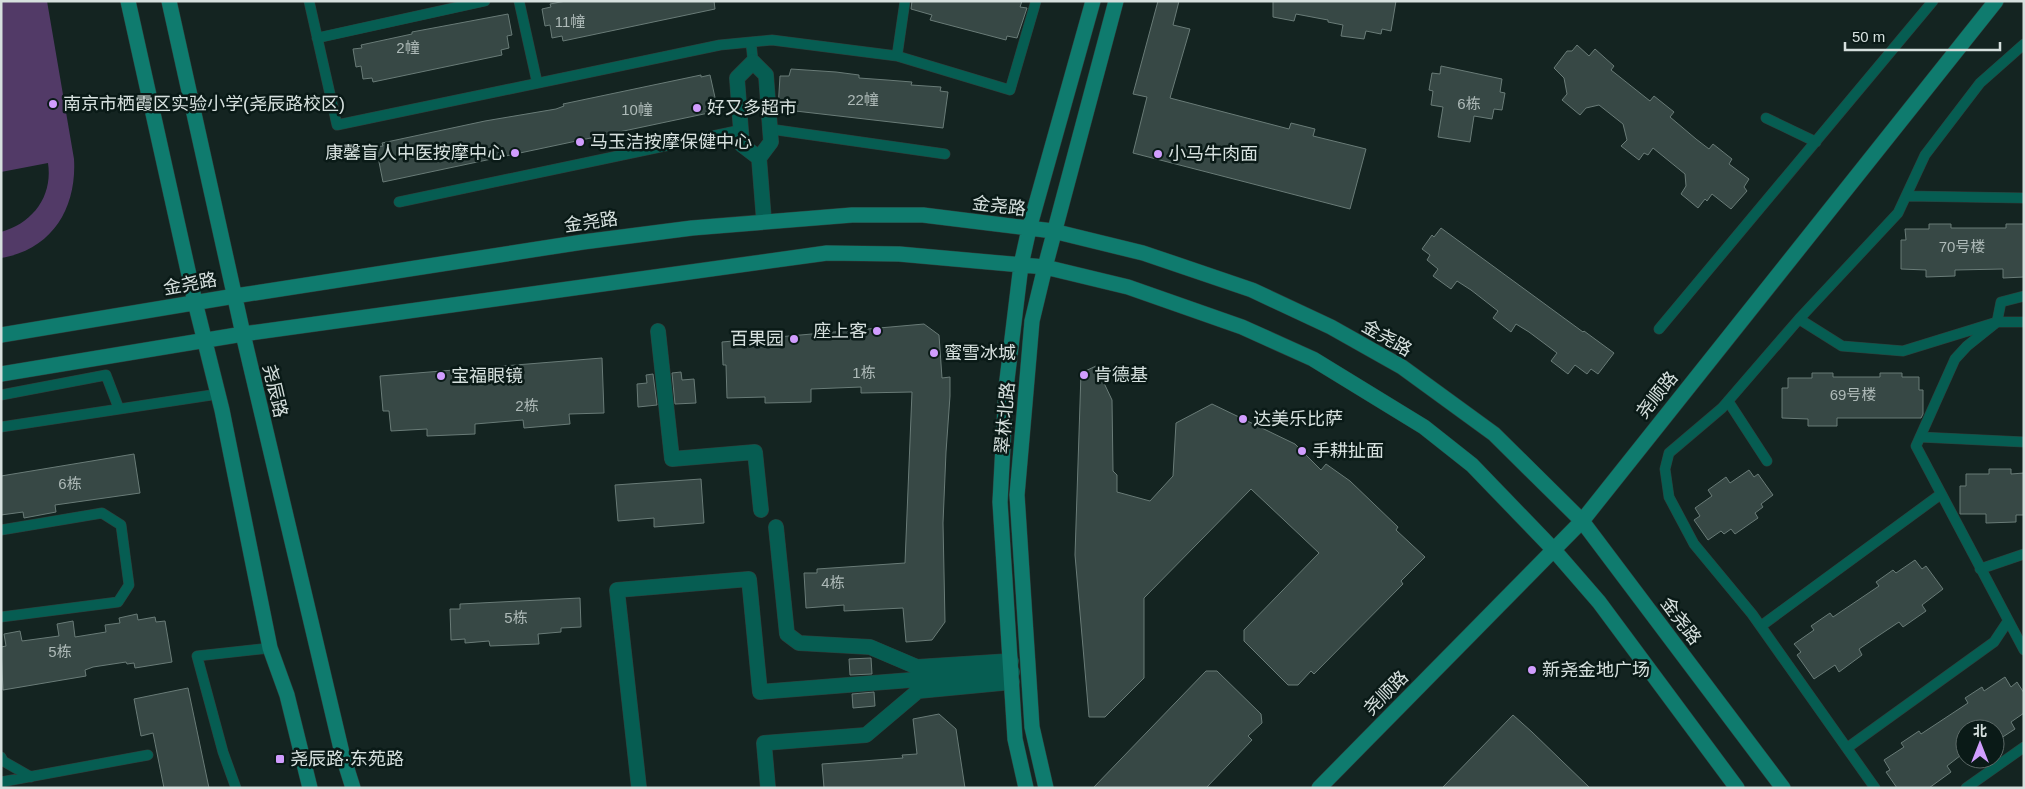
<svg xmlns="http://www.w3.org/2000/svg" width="2025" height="789" font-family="Arial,'Noto Sans SC',sans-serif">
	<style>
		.green { fill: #523a67 }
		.building { fill: #374845; stroke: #697b77 }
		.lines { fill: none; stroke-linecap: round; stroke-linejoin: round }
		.lane-casing { stroke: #2f3e3b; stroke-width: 11 }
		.street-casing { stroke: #2f3e3b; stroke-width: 16 }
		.secondary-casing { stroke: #2f3e3b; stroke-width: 16 }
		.lane { stroke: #065d52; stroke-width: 10 }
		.street { stroke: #065d52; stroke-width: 15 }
		.secondary { stroke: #0f7b6e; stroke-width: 15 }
		.poi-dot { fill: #d19dfe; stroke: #0a1a17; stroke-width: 2 }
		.labels { text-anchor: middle; stroke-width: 5; stroke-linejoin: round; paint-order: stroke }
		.number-label { font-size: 15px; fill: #aebab8 }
		.poi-label { font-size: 18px; fill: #d6e0de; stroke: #0a1a17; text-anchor: start }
		.street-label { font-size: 18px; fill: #d6e0de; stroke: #0a1a17 }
	</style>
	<rect width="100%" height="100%" fill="#142421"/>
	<path class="green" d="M1 1H47L74 159C77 208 52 250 1 258V232C33 223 53 196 48 163L1 172Z"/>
	<path class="building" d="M566 1H714L715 9 563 41 562 36 552 38 550 25 545 26 542 9 551 7 550 4Z
		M912 1H1022L1020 7 1027 8 1017 38 1007 36 1006 40 930 20 932 15 911 9Z
		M1158 1H1179L1173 25 1190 29 1170 98 1289 129 1291 123 1315 129 1313 136 1366 149 1350 209 1133 153 1147 97 1133 94Z
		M1273 1H1396L1391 31 1382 29 1381 34 1366 31 1364 39 1341 36 1343 25 1328 22V20L1296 14 1294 21 1273 17Z
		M508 14 512 35 507 36 509 48 501 50 502 55 373 82 372 78 363 79 361 66 356 67 353 49 362 48 361 45 412 34V32Z
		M1577 45 1589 56 1595 49 1614 66 1611 70 1650 101 1654 96 1674 112 1670 117 1696 139 1709 149 1713 144 1732 159 1729 164 1749 179 1744 187 1747 191 1731 209 1712 194 1707 201 1705 199 1698 208 1681 194 1686 186 1685 174 1653 148 1648 155 1644 153 1639 160 1621 146 1627 140 1623 124 1599 105 1586 108 1580 115 1562 100 1567 94 1564 78 1554 68 1567 51H1572Z
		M1441 66 1502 79 1500 92 1505 93 1502 110 1494 109 1492 119 1474 116 1470 142 1438 137 1443 107 1431 105 1433 91 1429 90 1432 73 1440 74Z
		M791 69 836 72 859 75V78L887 80 912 82 911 85 941 87 940 91 948 92 943 128 778 109 780 76H789Z
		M701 75V77L710 75 718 111 383 182 376 147 383 146 382 143 485 121 556 109 564 106 563 104Z
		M1929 224H1951V228H2006V224H2024V277L2003 278V269L1955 270V276L1926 277V270L1901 269V240H1906L1905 229H1929Z
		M1441 228 1583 332 1584 331 1614 353 1598 374 1591 369 1587 374 1575 365 1568 374 1551 361 1557 353 1529 332 1516 324 1511 332 1493 318 1498 311 1471 290 1457 281 1451 289 1433 276 1438 269 1427 260 1430 255 1422 249 1432 235 1434 237Z
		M924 324 939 335 942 378 950 377V396L946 452 943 523 945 622 932 640 906 642 903 608 844 611V605L806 608 804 573H817V569L905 563 912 392 861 393V387L811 389V402L765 403V397L727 398 726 365H723L722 342Z
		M602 358 604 413 569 414 570 424 524 428 523 420 475 424V434L427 436V429L391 431 389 411H383L380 376Z
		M1096 366 1112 400 1113 471 1117 475V492L1150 501 1173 476 1176 423 1212 404 1295 444 1321 470 1326 464 1350 481 1398 527 1396 530 1425 557 1401 581 1403 584 1314 674 1311 671 1298 685H1288L1244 641V630L1319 553 1251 489 1144 598V678L1105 717H1089L1075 555 1081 373Z
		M681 372 682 380 694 379 696 403 675 404 672 373Z
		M1812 373H1833V377H1880V373H1902V377H1919V390H1923V414L1921 418H1837V426H1808V419L1782 418V388H1788V378H1812Z
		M653 374 657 405 638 407 637 384 647 383 646 375Z
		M134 454 140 493 55 505 56 512 24 518 23 512 1 515V476Z
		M1989 469H2011V474L2024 473V515H2016V522L1986 523V514H1960V486H1966V474H1989Z
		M1749 470 1754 477 1758 474 1773 495 1761 504 1763 507 1755 513 1758 518 1735 534 1731 529 1724 534 1721 531 1708 540 1694 520 1700 516 1695 508 1712 496 1708 490 1726 477 1730 483Z
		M701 479 704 523 654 527V518L618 521 615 485Z
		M1915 560 1922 569 1926 566 1943 589 1922 605 1926 611 1903 627 1899 622 1878 636 1859 649 1862 655 1839 672 1835 665 1814 679 1797 655 1801 652 1794 644 1814 630 1811 626 1830 613 1833 617 1879 586 1876 582 1893 570 1896 573Z
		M580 598 581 627 561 628V632L538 634 539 644 490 646 489 641 465 643V639L451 640 450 609H460V604Z
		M137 614 138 620 155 617 156 622 165 621 172 662 135 668 134 663 127 664 126 662 93 667 85 670 86 676 3 690 1 647 6 646 4 634 20 631 22 641 59 636 57 624 73 621 75 637 106 632 105 625 120 623 119 618Z
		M871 658 872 674 850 675 849 659Z
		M1206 671H1217L1261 714 1262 723 1248 736 1252 740 1206 788H1093Z
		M2005 677 2011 687 2017 682 2024 693V713L2011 722 2015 729 1995 742V729H1965V752L1947 766 1951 772 1929 788H1897L1886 772 1890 770 1884 760 1904 747 1901 743 1919 731 1921 734 1968 703 1965 698 1982 687 1984 691Z
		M188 688 209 788H164L153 733 141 736 134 699Z
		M874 692 875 706 853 708 852 694Z
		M939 714 956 729 965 788H824L822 764 903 758 902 755 917 754 913 719Z
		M1513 715 1532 732 1590 788H1442Z"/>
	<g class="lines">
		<defs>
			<path id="lane" d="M309 1 337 125 720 45 751 42 753 62
				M519 1 537 82
				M317 38 485 1
				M751 42 772 40 897 56 905 1
				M897 56 1010 90 1036 1
				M1766 118 1816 142
				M770 129 945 154
				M1906 196 2024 198
				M399 202 741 130
				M2024 296 2001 302 1997 322 1967 346 1955 359 1916 446 2024 650
				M1799 319 1842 346 1903 351 1997 322H2024
				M1659 329 1933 1
				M1 395 106 375 119 409
				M1728 401 1767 461
				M1 427 218 394
				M1920 437 2024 442
				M1 530 102 513 121 525 129 585 118 602 1 617
				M1980 569 2024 554
				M1761 626 1941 494
				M1847 748 1994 642 2008 621
				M1 757 3 761 31 777
				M1 782 148 755
				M236 788 223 752 197 656 270 648
				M1875 788 1752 614 1694 544 1669 497 1665 469 1669 453 1722 408 1799 319 1898 213 1925 155 1980 83 2024 44
				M1966 788 2024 747"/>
			<path id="street" d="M759 158 742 145 737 78 753 62 766 75 771 142 759 158 764 221
				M658 331 672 459 755 452 761 510
				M776 527 787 634 799 643 870 647 917 667 1011 661
				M639 788 617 590 749 579 760 692 1012 672
				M768 788 764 743 866 735 918 691 1012 682"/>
			<path id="secondary" d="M128 1 195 302 222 410 270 648 287 695 310 788
				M169 1 243 334 342 753 353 788
				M1 335 235 296 583 242 692 228 852 215H923L1053 231 1143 253 1252 290 1331 327 1402 367 1494 434 1582 521 1783 788
				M1 374 243 334 827 253 899 254 1045 267 1128 287 1242 327 1313 359 1424 427 1472 465 1553 549 1599 602 1737 788
				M1026 788 1015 739 1000 502 1006 388 1021 265 1029 229 1093 1
				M1046 788 1032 727 1017 495 1025 403 1032 321 1045 267 1116 1
				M1319 788 1582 521 1996 1"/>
		</defs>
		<use href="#lane" class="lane-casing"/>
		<use href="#street" class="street-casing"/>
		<use href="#secondary" class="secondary-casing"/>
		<use href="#lane" class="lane"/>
		<use href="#street" class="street"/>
		<use href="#secondary" class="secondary"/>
	</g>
	<g class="poi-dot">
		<circle cx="53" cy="104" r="5"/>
		<circle cx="697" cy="108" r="5"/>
		<circle cx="580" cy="142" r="5"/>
		<circle cx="515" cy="153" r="5"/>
		<circle cx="1158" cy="154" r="5"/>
		<circle cx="877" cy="331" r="5"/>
		<circle cx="794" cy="339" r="5"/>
		<circle cx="934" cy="353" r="5"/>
		<circle cx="1084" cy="375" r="5"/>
		<circle cx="441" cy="376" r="5"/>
		<circle cx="1243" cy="419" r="5"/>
		<circle cx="1302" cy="451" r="5"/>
		<circle cx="1532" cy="670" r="5"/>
		<rect x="275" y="754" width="10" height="10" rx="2.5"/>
	</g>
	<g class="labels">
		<g class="number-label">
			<text x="570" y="27">11幢</text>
			<text x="408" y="53">2幢</text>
			<text x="863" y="105">22幢</text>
			<text x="1469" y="109">6栋</text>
			<text x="637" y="115">10幢</text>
			<text x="1962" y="252">70号楼</text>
			<text x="864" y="378">1栋</text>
			<text x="1853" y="400">69号楼</text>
			<text x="527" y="411">2栋</text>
			<text x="70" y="489">6栋</text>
			<text x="833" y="588">4栋</text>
			<text x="516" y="623">5栋</text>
			<text x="60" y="657">5栋</text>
		</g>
		<g class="poi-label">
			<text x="63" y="110">南京市栖霞区实验小学(尧辰路校区)</text>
			<text x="707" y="114">好又多超市</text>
			<text x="590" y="148">马玉洁按摩保健中心</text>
			<text x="505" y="159" text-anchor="end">康馨盲人中医按摩中心</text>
			<text x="1168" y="160">小马牛肉面</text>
			<text x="867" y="337" text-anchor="end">座上客</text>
			<text x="784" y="345" text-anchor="end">百果园</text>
			<text x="944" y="359">蜜雪冰城</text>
			<text x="1094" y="381">肯德基</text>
			<text x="451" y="382">宝福眼镜</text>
			<text x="1253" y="425">达美乐比萨</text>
			<text x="1312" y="457">手耕扯面</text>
			<text x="1542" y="676">新尧金地广场</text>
			<text x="290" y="765">尧辰路·东苑路</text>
		</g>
		<g class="street-label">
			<text transform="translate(999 206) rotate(7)" y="6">金尧路</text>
			<text transform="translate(591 222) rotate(-8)" y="6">金尧路</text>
			<text transform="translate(190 284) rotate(-10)" y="6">金尧路</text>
			<text transform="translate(1387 338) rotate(30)" y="6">金尧路</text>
			<text transform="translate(275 391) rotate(77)" y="6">尧辰路</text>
			<text transform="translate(1657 395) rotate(-51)" y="6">尧顺路</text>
			<text transform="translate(1005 418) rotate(-85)" y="6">翠林北路</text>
			<text transform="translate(1681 621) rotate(53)" y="6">金尧路</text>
			<text transform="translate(1386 693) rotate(-45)" y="6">尧顺路</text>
		</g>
	</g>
	<rect width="2025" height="789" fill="none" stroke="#d6e0de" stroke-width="5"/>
	<g transform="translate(1980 744)"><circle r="24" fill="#0a1a17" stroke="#5c6967"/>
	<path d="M0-4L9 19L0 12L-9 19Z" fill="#d19dfe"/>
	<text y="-8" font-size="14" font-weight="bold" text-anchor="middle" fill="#d6e0de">北</text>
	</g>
	<path d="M1845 42v8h155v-8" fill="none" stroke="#d6e0de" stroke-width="2.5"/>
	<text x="1852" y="42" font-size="15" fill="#d6e0de" stroke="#0a1a17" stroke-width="4" paint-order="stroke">50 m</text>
</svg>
